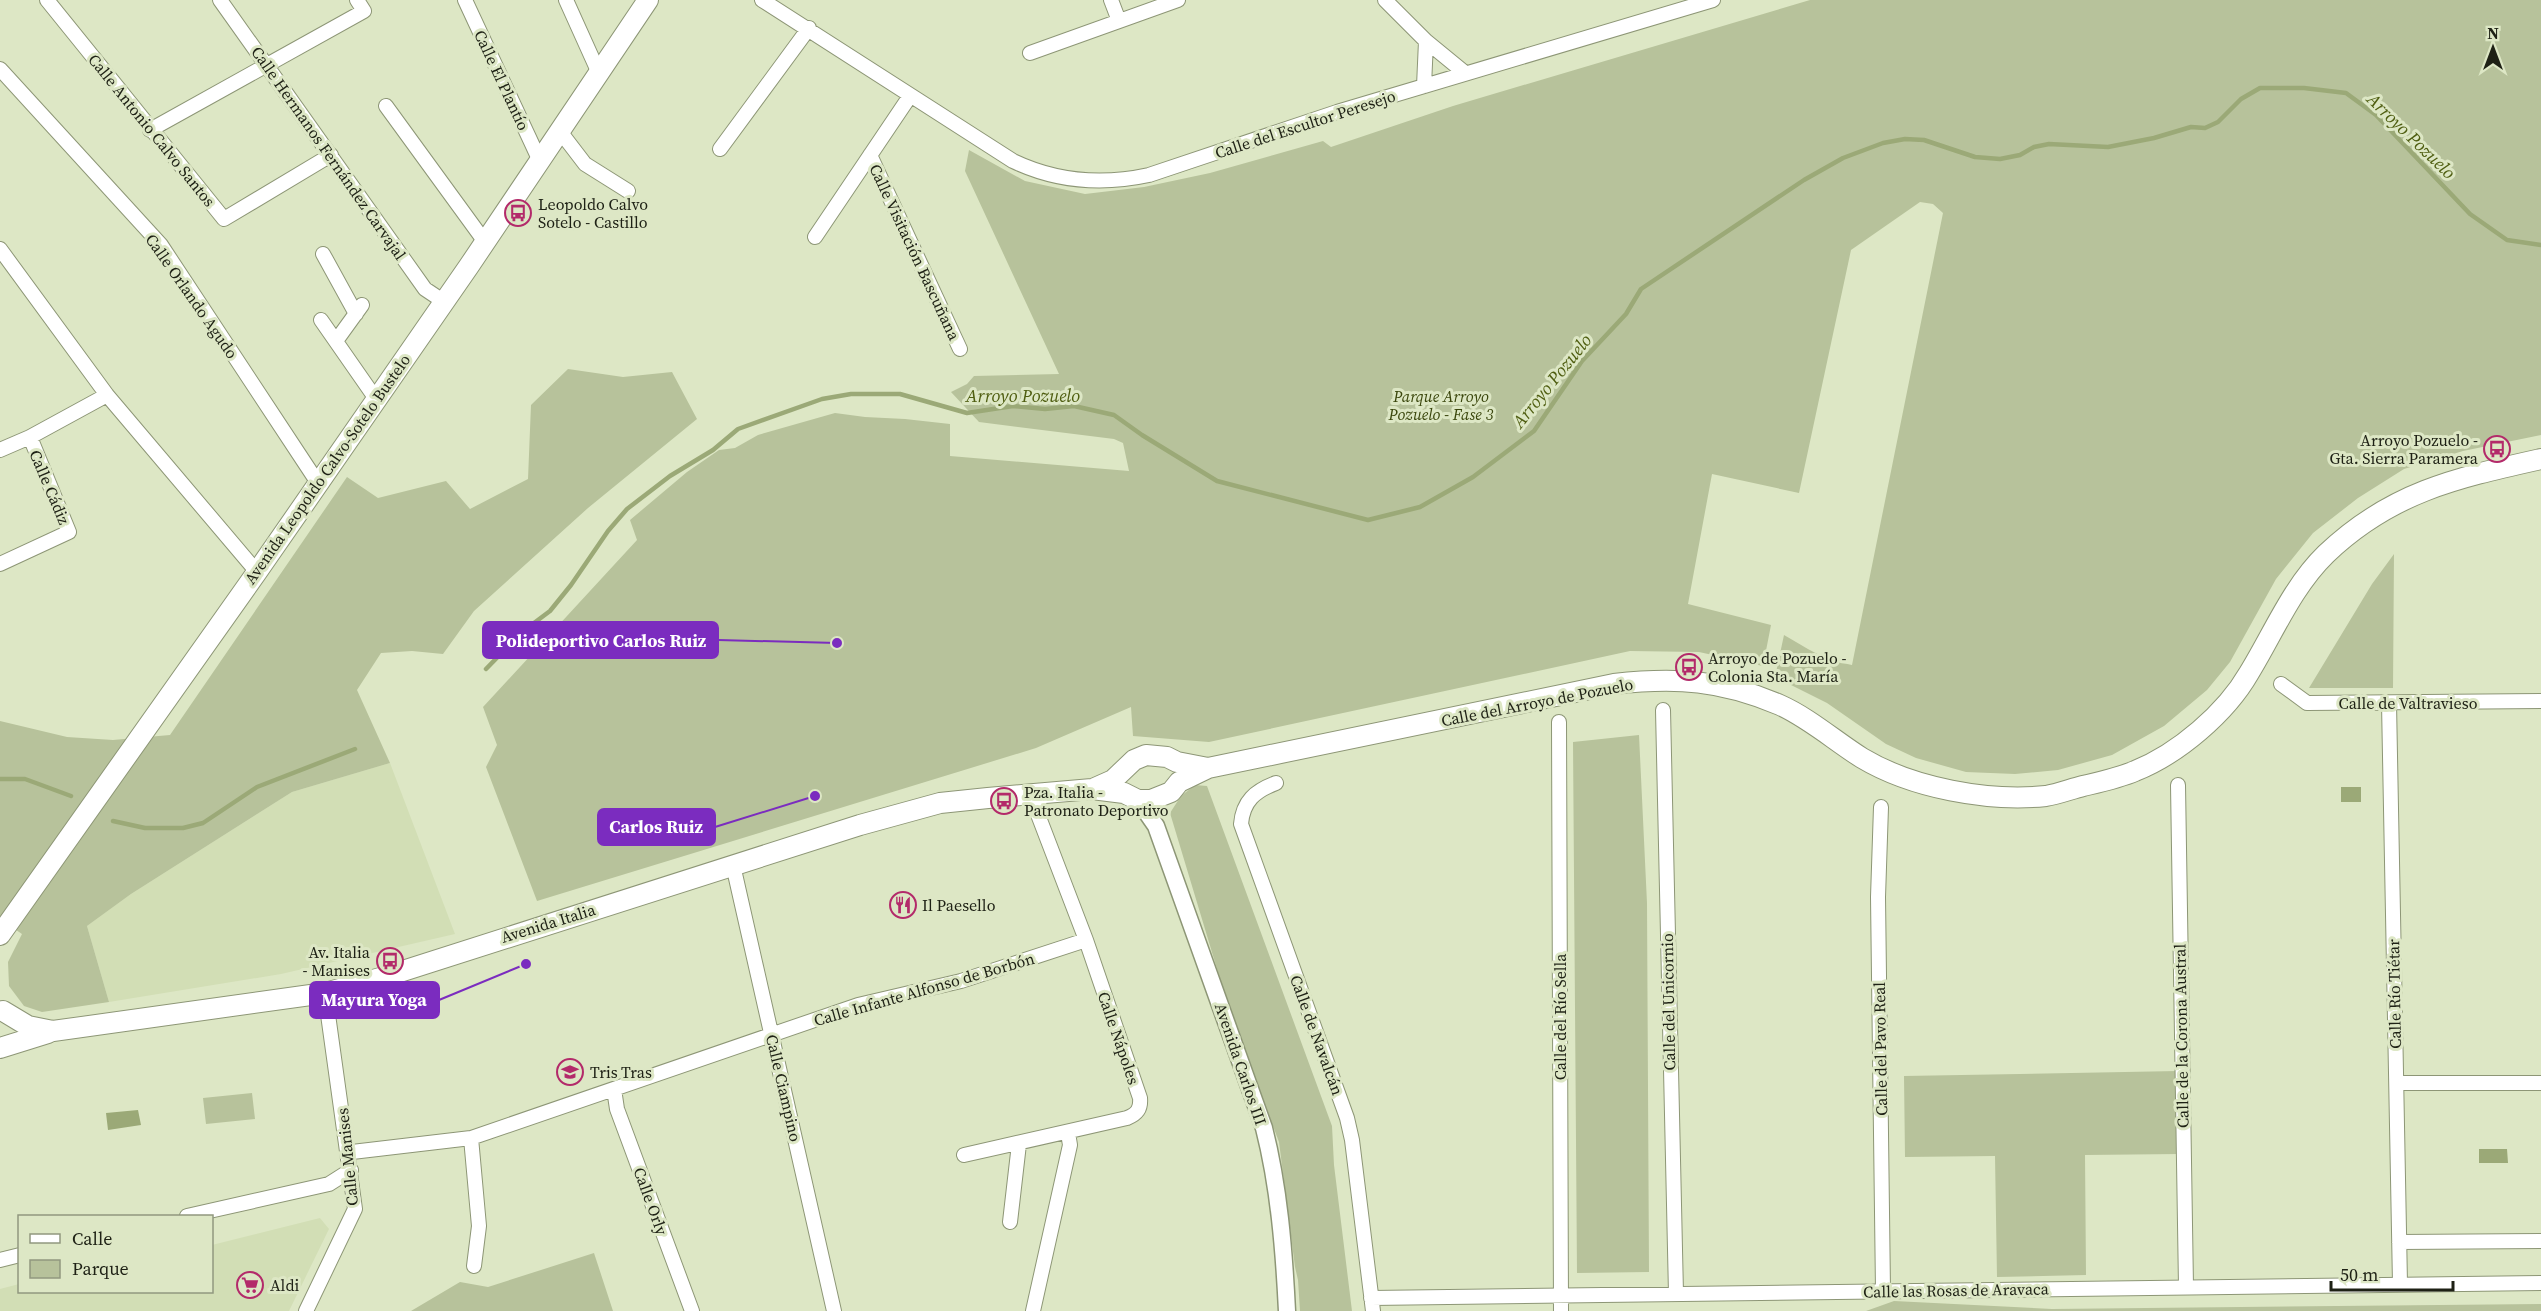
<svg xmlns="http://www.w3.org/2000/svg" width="2541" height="1311" font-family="'Source Serif 4',serif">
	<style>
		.built { fill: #d2deb5 }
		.green { fill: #b7c29b }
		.water { fill: #9ba977 }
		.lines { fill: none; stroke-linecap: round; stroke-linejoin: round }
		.stream { stroke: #9ba977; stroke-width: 4.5 }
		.minor-casing { stroke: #8d9676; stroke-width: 16 }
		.tertiary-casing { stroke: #8d9676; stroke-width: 19 }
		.secondary-casing { stroke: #8d9676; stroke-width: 22 }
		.minor { stroke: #fff; stroke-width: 14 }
		.tertiary { stroke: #fff; stroke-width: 16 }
		.secondary { stroke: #fff; stroke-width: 20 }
		.labels { text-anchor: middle; stroke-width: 6; stroke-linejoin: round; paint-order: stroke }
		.street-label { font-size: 16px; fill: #1e2115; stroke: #dde7c5 }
		.poi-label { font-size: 16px; fill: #1e2115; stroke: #dde7c5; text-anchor: start }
		.park-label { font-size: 16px; font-style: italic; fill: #3a460c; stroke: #dde7c5 }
		.water-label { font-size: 18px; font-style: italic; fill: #4f5e11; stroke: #dde7c5 }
		.leader { fill: none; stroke: #7b2cbf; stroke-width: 2 }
		.callout-dot { fill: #7b2cbf; stroke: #dde7c5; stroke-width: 2 }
		.callout { fill: #7b2cbf; stroke: #7b2cbf; stroke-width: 2 }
		.callout-label { font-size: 18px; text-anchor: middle; font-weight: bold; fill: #fff }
	</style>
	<rect width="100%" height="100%" fill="#dde7c5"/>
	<path class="built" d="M390 763 455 934 281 974 109 1002 87 926 131 894 292 792Z
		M320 1218 329 1229 289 1311H0V1289L19 1284 20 1292H212V1245Z"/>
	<path class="green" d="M1810 0H2541V435L2463 451 2404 469 2358 498 2313 533 2276 579 2230 662 2207 690 2164 726 2112 755 2058 770 2015 774 1966 772 1916 758 1886 744 1827 703 1775 677 1784 635C1806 648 1826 661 1852 665L1943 213 1933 204 1920 202 1851 250 1799 493 1712 474 1688 604 1771 625 1763 666 1699 652 1630 651 1209 742 1133 736 1131 707 1036 748 537 901 486 767 497 745 483 707 637 540 630 520 687 472 719 450 735 448 758 435 835 413 865 417 905 419 950 424V456L1129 471 1123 443 1114 439 979 422 951 392 967 384 974 376 1059 374 965 171 969 150 1025 181 1085 194 1144 187 1210 173 1323 141 1331 147 1453 106Z
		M568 369 623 377 672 372 697 419 588 508 474 611 443 654 412 651 381 653 357 690 390 763 292 792 131 894 87 926 109 1002 42 1012 24 1006 9 986 8 962 22 934 0 919V721L67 737 113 740 170 735 347 477 378 498 446 481 470 509 528 479 531 405Z
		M2394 554 2393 688H2309L2372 584Z
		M1639 735 1647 903 1649 1272 1577 1273 1573 742Z
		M1195 785 1207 786 1332 1126 1334 1165 1352 1311H1300L1298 1280 1295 1267 1279 1142 1230 1012 1170 813 1181 796Z
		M2178 1071 2179 1154 2085 1155 2086 1275 1997 1277 1995 1156 1905 1157 1904 1076Z
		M252 1093 255 1119 206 1124 203 1098Z
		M594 1253 613 1311H411L460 1282 488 1287Z
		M1894 1301 2052 1309 2541 1304V1311H1823H1866Z"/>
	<path class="water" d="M2341 787H2361V802H2341Z
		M138 1110 141 1125 108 1130 106 1113Z
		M2479 1149H2507L2508 1163H2479Z"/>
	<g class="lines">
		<path class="stream" d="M486 669 522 632 550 611 571 585 608 531 627 509 670 476 713 450 738 429 822 399 851 394H900L967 413 1013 406 1045 409 1074 406 1114 415 1142 435 1217 481 1368 520 1420 507 1473 477 1534 431 1582 361 1626 314 1641 289 1804 180 1843 158 1883 143 1905 139 1924 140 1975 157 2000 159 2020 155 2034 147 2049 144 2108 147 2154 138 2191 127 2205 128 2218 122 2241 99 2260 88H2304L2346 93 2376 115 2470 214 2507 240 2541 245
			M0 779H25L71 796
			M113 821 145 828H183L203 823 257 787 355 749"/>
		<defs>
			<path id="minor" d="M47 0 224 219 331 155
				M220 0 425 289 443 301
				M465 0 539 159
				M566 0 598 71
				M762 0 1013 161C1057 182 1103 185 1149 175L1337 112 1713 0
				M1111 0 1119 21
				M1385 0 1426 41 1465 73
				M1030 53 1178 0
				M0 69 161 245 318 483
				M1424 86 1426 41
				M386 106 485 242
				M150 130 364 11 357 0
				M559 130 585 164 628 191
				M720 149 809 28
				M870 155 960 349
				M815 237 910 96
				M0 249 107 395 257 572
				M323 254 356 314
				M321 320 376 399
				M336 341 362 305
				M0 450 30 437 107 395
				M0 564 69 532 30 437
				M2281 684 2307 703 2541 701
				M2389 703 2400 1284
				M1663 710 1676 1294
				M1559 722 1561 1311
				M1276 783C1255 791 1243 801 1241 824L1347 1118 1352 1140 1373 1311
				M2178 785 2186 1287
				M1881 807 1878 897 1883 1291
				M733 865 834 1311
				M2397 1083H2541
				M614 1089 617 1109 692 1311
				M471 1138 479 1226 474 1266
				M348 1154 352 1152 471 1138 858 1005 961 981 1086 940
				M964 1155 1127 1118C1137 1114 1141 1109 1140 1098L1086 940 1037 812 1040 794
				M187 1216 329 1184 351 1170
				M1010 1222 1019 1144
				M2399 1242 2541 1241
				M0 1260 20 1255
				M1371 1298 2541 1283
				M306 1311 355 1209 325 993
				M1033 1311 1070 1145 1068 1133"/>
			<path id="tertiary" d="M1138 800 1156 826 1264 1128C1279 1187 1284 1250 1287 1311"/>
			<path id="secondary" d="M1095 788 1113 780 1134 760 1146 755 1167 757 1177 762 1208 768
				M0 935 257 572 469 266 648 0
				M3 1011 28 1026 53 1031 325 993 384 977 860 825 940 803 988 798 1092 789 1124 793 1138 800H1151L1171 792 1179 782 1208 768 1614 684C1676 677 1722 680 1780 705 1809 718 1835 741 1862 758 1912 788 1988 802 2046 796 2058 794 2071 789 2083 786 2100 782 2119 778 2135 771 2178 754 2226 713 2249 673 2273 634 2292 587 2326 554 2391 492 2456 478 2541 459
				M0 1048 48 1033"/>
		</defs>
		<use href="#minor" class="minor-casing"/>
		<use href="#tertiary" class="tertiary-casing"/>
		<use href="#secondary" class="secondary-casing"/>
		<use href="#minor" class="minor"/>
		<use href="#tertiary" class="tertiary"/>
		<use href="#secondary" class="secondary"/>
	</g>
	<defs>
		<symbol id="bus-ring" viewBox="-11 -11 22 22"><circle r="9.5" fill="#dde7c5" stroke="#b32a6a" stroke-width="1.5"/><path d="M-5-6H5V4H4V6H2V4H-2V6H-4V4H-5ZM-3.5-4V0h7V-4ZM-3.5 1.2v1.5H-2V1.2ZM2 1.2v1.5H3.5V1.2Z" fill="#b32a6a"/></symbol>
		<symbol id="restaurant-ring" viewBox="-11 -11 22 22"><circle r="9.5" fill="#dde7c5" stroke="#b32a6a" stroke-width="1.5"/><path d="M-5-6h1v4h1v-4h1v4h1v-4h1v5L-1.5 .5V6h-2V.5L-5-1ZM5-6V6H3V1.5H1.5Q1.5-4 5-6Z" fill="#b32a6a"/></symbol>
		<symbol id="school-ring" viewBox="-11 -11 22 22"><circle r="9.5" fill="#dde7c5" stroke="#b32a6a" stroke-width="1.5"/><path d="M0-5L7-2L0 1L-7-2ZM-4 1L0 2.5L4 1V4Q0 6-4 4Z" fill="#b32a6a"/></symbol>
		<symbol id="supermarket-ring" viewBox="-11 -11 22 22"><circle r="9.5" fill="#dde7c5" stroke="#b32a6a" stroke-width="1.5"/><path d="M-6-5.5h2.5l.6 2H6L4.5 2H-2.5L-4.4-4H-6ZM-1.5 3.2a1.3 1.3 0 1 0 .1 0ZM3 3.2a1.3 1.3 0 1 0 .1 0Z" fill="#b32a6a"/></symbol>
	</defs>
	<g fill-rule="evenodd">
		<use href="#bus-ring" x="503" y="198" width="30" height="30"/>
		<use href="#bus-ring" x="2482" y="434" width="30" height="30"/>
		<use href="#bus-ring" x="1674" y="652" width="30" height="30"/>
		<use href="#bus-ring" x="989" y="786" width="30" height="30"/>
		<use href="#restaurant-ring" x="888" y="890" width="30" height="30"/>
		<use href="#bus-ring" x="375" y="946" width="30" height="30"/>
		<use href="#school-ring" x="555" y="1057" width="30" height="30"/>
		<use href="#supermarket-ring" x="235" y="1270" width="30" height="30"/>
	</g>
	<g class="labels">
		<g class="street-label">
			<text transform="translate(502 80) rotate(65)" y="6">Calle El Plantío</text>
			<text transform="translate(1305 124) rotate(-18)" y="6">Calle del Escultor Peresejo</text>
			<text transform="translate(152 130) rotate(51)" y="6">Calle Antonio Calvo Santos</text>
			<text transform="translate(329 153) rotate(55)" y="6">Calle Hermanos Fernández Carvajal</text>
			<text transform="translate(915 252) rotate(65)" y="6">Calle Visitación Bascuñana</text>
			<text transform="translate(192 296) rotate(55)" y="6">Calle Orlando Agudo</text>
			<text transform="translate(327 469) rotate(-55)" y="6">Avenida Leopoldo Calvo-Sotelo Bustelo</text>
			<text transform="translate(50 487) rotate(67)" y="6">Calle Cádiz</text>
			<text transform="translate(1537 702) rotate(-11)" y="6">Calle del Arroyo de Pozuelo</text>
			<text x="2408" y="709">Calle de Valtravieso</text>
			<text transform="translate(548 923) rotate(-17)" y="6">Avenida Italia</text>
			<text transform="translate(924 989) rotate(-16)" y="6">Calle Infante Alfonso de Borbón</text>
			<text transform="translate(2394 994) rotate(-91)" y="6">Calle Río Tiétar</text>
			<text transform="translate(1668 1002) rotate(-91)" y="6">Calle del Unicornio</text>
			<text transform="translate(1560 1017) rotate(-90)" y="6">Calle del Río Sella</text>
			<text transform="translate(1317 1035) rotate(70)" y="6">Calle de Navalcán</text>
			<text transform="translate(2181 1036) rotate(-91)" y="6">Calle de la Corona Austral</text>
			<text transform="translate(1119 1038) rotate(71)" y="6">Calle Nápoles</text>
			<text transform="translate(1880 1049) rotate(-91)" y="6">Calle del Pavo Real</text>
			<text transform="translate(1241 1064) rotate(71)" y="6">Avenida Carlos III</text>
			<text transform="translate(784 1088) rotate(77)" y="6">Calle Ciampino</text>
			<text transform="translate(347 1157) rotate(-96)" y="6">Calle Manises</text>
			<text transform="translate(651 1201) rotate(70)" y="6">Calle Orly</text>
			<text transform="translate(1956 1290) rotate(-1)" y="6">Calle las Rosas de Aravaca</text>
		</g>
		<g class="poi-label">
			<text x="538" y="210">Leopoldo Calvo<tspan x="538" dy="18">Sotelo - Castillo</tspan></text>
			<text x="2478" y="446" text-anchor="end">Arroyo Pozuelo -<tspan x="2478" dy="18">Gta. Sierra Paramera</tspan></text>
			<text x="1708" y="664">Arroyo de Pozuelo -<tspan x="1708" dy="18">Colonia Sta. María</tspan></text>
			<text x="1024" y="798">Pza. Italia -<tspan x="1024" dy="18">Patronato Deportivo</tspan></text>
			<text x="922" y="911">Il Paesello</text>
			<text x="370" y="958" text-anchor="end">Av. Italia<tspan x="370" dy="18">- Manises</tspan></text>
			<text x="590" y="1078">Tris Tras</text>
			<text x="270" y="1291">Aldi</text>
		</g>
		<g class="park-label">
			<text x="1441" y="402">Parque Arroyo<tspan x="1441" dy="18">Pozuelo - Fase 3</tspan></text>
		</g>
		<g class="water-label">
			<text transform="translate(2411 136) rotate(44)" y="6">Arroyo Pozuelo</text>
			<text transform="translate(1552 381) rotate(-51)" y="6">Arroyo Pozuelo</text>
			<text x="1023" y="402">Arroyo Pozuelo</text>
		</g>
	</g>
	<path class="leader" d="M837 643L718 640M815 796L715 827M526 964L439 1000"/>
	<g class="callout-dot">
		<circle cx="837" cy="643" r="6"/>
		<circle cx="815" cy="796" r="6"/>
		<circle cx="526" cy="964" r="6"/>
	</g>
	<g class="callout">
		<rect x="483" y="622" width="235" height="36" rx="6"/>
		<rect x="598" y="809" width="117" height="36" rx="6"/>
		<rect x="310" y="982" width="129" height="36" rx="6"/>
	</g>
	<g class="callout-label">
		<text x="601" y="647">Polideportivo Carlos Ruiz</text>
		<text x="656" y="833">Carlos Ruiz</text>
		<text x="374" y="1006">Mayura Yoga</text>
	</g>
	<rect x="18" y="1215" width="195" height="78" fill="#dde7c5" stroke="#91987f" stroke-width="1.5"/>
	<rect x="30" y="1234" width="30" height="9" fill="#ffffff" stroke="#91987f" stroke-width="1.5"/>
	<text x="72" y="1245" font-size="18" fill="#1e2115">Calle</text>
	<rect x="30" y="1260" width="30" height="18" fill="#b7c29b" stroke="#91987f" stroke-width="1.5"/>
	<text x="72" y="1275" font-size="18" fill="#1e2115">Parque</text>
	<g transform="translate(2493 48)" stroke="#dde7c5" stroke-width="4.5" paint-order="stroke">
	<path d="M0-4.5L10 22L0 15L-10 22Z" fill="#1e2115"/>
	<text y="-9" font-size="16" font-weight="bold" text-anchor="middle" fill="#1e2115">N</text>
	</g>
	<path d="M2331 1281v9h122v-9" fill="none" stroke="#1e2115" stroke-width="3"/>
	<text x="2340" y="1281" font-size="18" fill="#1e2115" stroke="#dde7c5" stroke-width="4.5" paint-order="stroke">50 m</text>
</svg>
